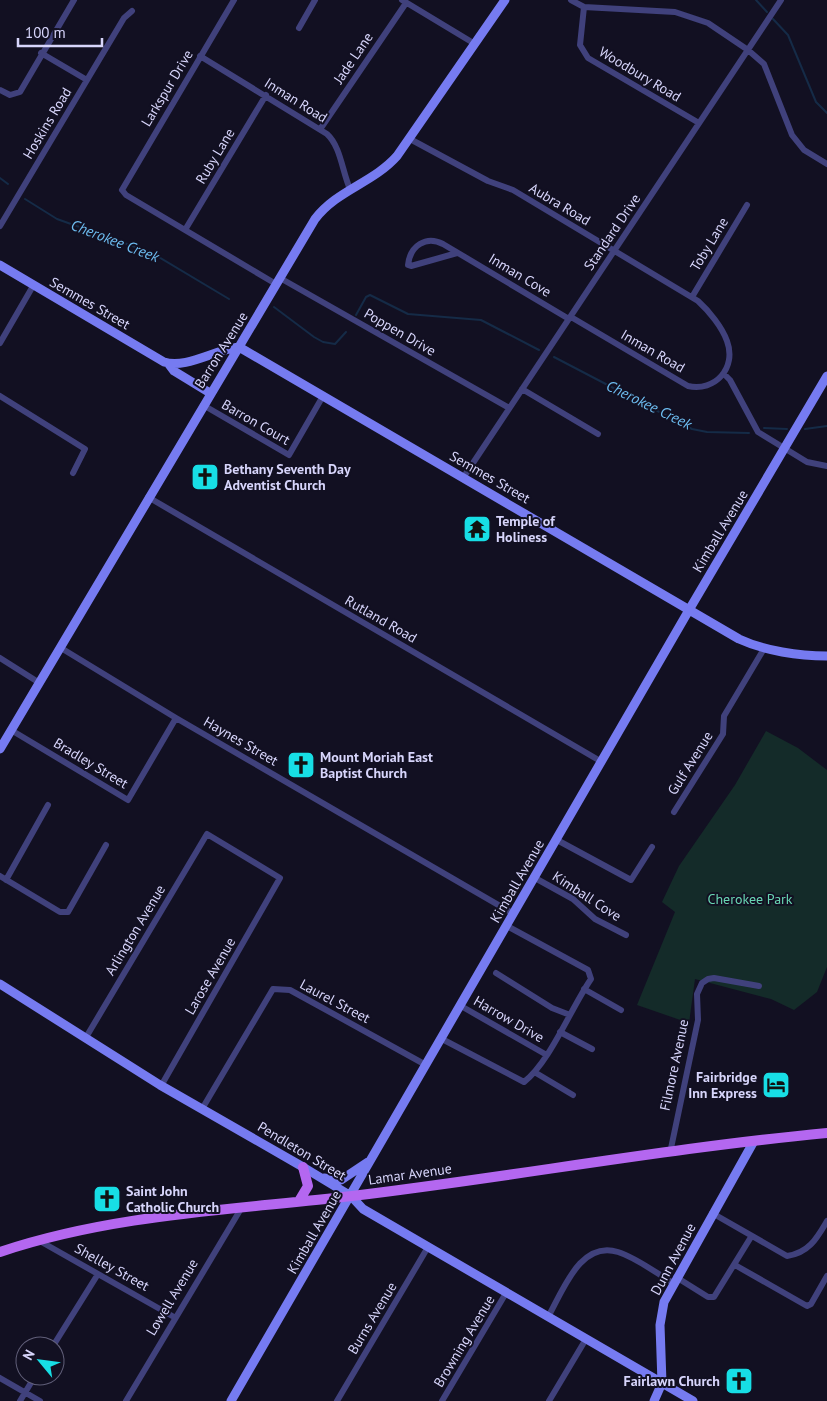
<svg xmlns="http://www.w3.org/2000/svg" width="827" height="1401" font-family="'PT Sans',sans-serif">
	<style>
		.green { fill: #142b29 }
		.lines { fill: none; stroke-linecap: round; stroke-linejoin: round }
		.stream { stroke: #152b47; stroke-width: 2 }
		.street { stroke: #40417c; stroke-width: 6 }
		.secondary { stroke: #767bf1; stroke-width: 9 }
		.primary { stroke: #b467f0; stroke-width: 10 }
		.labels { text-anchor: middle; stroke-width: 4; stroke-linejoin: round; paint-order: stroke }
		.street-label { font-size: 14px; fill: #d7d5fb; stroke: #121022 }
		.poi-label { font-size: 14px; font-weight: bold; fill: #d7d5fb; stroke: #121022; text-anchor: start }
		.park-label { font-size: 14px; fill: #68d4b2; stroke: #121022 }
		.water-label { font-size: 15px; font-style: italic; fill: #6dbcf0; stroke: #121022 }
	</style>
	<rect width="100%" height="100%" fill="#121022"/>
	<path class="green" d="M766 731 798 748 827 770V967L817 992 794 1010 771 999 695 979 689 1023 637 1005 675 912 662 902 679 866 735 785Z"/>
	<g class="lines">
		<path class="stream" d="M756 0 767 12
			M773 19 788 35 816 102 827 113
			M0 178 8 184
			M25 199 57 219 152 253 229 299
			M274 307 314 337 323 342 335 344 346 332
			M356 315 366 297 370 295 408 314 481 320 539 350
			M554 357 692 429 707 432 749 433
			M764 428 787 429
			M805 429 827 426"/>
		<path class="street" d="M402 0 475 44
			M571 0 584 7 675 12 708 23 748 50 764 64 792 135 804 150 827 164
			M584 7 580 45 588 58 699 123
			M299 28 315 0
			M41 53 87 80
			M200 56 327 134C341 147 342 171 350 189
			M0 90 10 95 20 92 74 0
			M321 128 406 3
			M410 139 488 181 513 190 698 301C709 311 722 327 727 341 737 368 715 392 688 386L571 317
			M122 190 234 0
			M122 190 126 195 276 284
			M0 226 124 18 132 11
			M185 230 266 95
			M457 253 411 266 408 265C410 246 426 235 443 244L569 319
			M280 278 509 408
			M692 297 747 205
			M0 343 33 286
			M724 374 730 380 758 432 807 462 827 466
			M522 389 598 434
			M0 396 85 449 73 473
			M203 405 289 455 323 396
			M463 478 781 0
			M148 497 602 762
			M61 648 176 718 514 914
			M0 658 38 682
			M11 730 128 800 176 718
			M674 812 723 734 724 716 765 647
			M557 840 631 880 652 847
			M0 876 60 912H68L106 845
			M535 878 573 899 595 919 626 935
			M6 880 48 805
			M496 973 552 1008 570 1015
			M584 989 621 1010
			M461 1006 545 1054
			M560 1032 592 1049
			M85 1039 207 834 280 878 161 1086
			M442 1039 524 1082C550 1062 571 1008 591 979L588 970 507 926
			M536 1073 573 1095
			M202 1109 273 989 290 990 426 1065
			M670 1153 698 1020 697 994 702 983 708 979 714 978 759 986
			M712 1213 787 1256C809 1253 817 1238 827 1221
			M38 1240 174 1317
			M735 1265 807 1306 811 1304 827 1276
			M676 1277 708 1297H714L751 1237
			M548 1317C563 1291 580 1240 618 1252 637 1258 656 1273 673 1283
			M53 1346 98 1274
			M0 1378 40 1401
			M20 1401 35 1376
			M126 1401 242 1207
			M337 1401 428 1247
			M442 1401 506 1293
			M549 1401 586 1339"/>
		<path class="secondary" d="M0 265 164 362C186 369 214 350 239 347L739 639C765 651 799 656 827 656
			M168 363 174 371 210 393
			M0 749 315 219C337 190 373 183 397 156L505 0
			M0 984 160 1085 303 1167 351 1196 363 1209 693 1401
			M324 1178 341 1180 368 1162
			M231 1401 689 610 827 376
			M654 1401 662 1383 660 1325 664 1302 754 1141"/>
		<path class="primary" d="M299 1201 308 1186 303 1167
			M0 1252C113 1214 234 1210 352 1196 511 1177 668 1148 827 1133"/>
	</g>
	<defs>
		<symbol id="church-square" viewBox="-11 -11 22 22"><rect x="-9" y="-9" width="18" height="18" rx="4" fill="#17dee5" stroke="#121022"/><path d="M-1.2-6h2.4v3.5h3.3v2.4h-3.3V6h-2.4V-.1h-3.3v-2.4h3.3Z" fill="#111"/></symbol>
		<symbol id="temple-square" viewBox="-11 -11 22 22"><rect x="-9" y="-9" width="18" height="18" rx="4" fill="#17dee5" stroke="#121022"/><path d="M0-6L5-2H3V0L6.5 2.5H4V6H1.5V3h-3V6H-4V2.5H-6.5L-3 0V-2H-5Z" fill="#111"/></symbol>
		<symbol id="hotel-square" viewBox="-11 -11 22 22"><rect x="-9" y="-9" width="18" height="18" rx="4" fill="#17dee5" stroke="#121022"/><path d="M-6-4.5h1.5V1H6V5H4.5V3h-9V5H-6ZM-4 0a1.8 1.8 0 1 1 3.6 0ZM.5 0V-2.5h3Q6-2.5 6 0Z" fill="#111"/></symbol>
	</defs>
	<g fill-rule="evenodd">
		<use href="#church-square" x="189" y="461" width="32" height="32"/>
		<use href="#temple-square" x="461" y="513" width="32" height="32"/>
		<use href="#church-square" x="285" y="749" width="32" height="32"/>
		<use href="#hotel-square" x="760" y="1069" width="32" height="32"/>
		<use href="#church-square" x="91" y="1183" width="32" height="32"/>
		<use href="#church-square" x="723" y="1365" width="32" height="32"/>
	</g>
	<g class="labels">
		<g class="street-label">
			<text transform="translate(353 58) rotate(-56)" y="5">Jade Lane</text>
			<text transform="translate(640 74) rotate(31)" y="5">Woodbury Road</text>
			<text transform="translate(167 88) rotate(-59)" y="5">Larkspur Drive</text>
			<text transform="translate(296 100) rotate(32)" y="5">Inman Road</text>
			<text transform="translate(47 123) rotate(-59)" y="5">Hoskins Road</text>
			<text transform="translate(215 156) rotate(-59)" y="5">Ruby Lane</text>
			<text transform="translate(560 204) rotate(31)" y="5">Aubra Road</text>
			<text transform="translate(612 232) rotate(-56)" y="5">Standard Drive</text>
			<text transform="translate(709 244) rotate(-59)" y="5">Toby Lane</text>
			<text transform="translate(520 275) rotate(31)" y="5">Inman Cove</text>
			<text transform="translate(90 303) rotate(30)" y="5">Semmes Street</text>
			<text transform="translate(400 332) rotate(30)" y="5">Poppen Drive</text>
			<text transform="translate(221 350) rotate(-58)" y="5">Barron Avenue</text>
			<text transform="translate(653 351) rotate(30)" y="5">Inman Road</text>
			<text transform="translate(256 422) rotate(30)" y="5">Barron Court</text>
			<text transform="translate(490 477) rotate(30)" y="5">Semmes Street</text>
			<text transform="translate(720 531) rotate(-59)" y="5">Kimball Avenue</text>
			<text transform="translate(381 619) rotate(30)" y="5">Rutland Road</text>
			<text transform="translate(241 741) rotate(30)" y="5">Haynes Street</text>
			<text transform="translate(91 763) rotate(31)" y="5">Bradley Street</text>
			<text transform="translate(690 763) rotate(-58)" y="5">Gulf Avenue</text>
			<text transform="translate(517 881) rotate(-60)" y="5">Kimball Avenue</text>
			<text transform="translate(587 896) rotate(33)" y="5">Kimball Cove</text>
			<text transform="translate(135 930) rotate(-59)" y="5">Arlington Avenue</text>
			<text transform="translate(210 976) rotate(-60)" y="5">Larose Avenue</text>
			<text transform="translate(335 1001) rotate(28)" y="5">Laurel Street</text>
			<text transform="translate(509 1019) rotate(30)" y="5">Harrow Drive</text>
			<text transform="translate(674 1065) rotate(-78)" y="5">Filmore Avenue</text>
			<text transform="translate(302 1151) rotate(31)" y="5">Pendleton Street</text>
			<text transform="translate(410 1174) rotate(-8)" y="5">Lamar Avenue</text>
			<text transform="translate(314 1232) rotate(-60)" y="5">Kimball Avenue</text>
			<text transform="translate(673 1259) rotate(-62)" y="5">Dunn Avenue</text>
			<text transform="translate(112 1267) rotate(29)" y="5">Shelley Street</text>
			<text transform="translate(172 1297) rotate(-59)" y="5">Lowell Avenue</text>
			<text transform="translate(372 1318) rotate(-59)" y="5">Burns Avenue</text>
			<text transform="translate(464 1341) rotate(-59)" y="5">Browning Avenue</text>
		</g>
		<g class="poi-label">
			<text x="224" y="474">Bethany Seventh Day<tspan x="224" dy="16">Adventist Church</tspan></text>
			<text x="496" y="526">Temple of<tspan x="496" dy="16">Holiness</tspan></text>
			<text x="320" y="762">Mount Moriah East<tspan x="320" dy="16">Baptist Church</tspan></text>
			<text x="757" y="1082" text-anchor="end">Fairbridge<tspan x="757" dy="16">Inn Express</tspan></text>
			<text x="126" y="1196">Saint John<tspan x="126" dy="16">Catholic Church</tspan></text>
			<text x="720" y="1386" text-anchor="end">Fairlawn Church</text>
		</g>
		<g class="park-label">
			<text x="750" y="904">Cherokee Park</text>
		</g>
		<g class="water-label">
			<text transform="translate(115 241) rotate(21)" y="5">Cherokee Creek</text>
			<text transform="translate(649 405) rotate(26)" y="5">Cherokee Creek</text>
		</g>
	</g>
	<g transform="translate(40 1361) rotate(299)"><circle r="24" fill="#121022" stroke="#615f79"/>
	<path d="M0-4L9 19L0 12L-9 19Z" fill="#17dee5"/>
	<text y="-8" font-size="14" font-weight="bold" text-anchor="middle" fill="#d7d5fb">N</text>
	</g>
	<path d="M18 38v8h84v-8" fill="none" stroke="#d7d5fb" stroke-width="2.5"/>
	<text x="25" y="38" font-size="15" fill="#d7d5fb" stroke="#121022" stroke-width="4" paint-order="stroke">100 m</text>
</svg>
